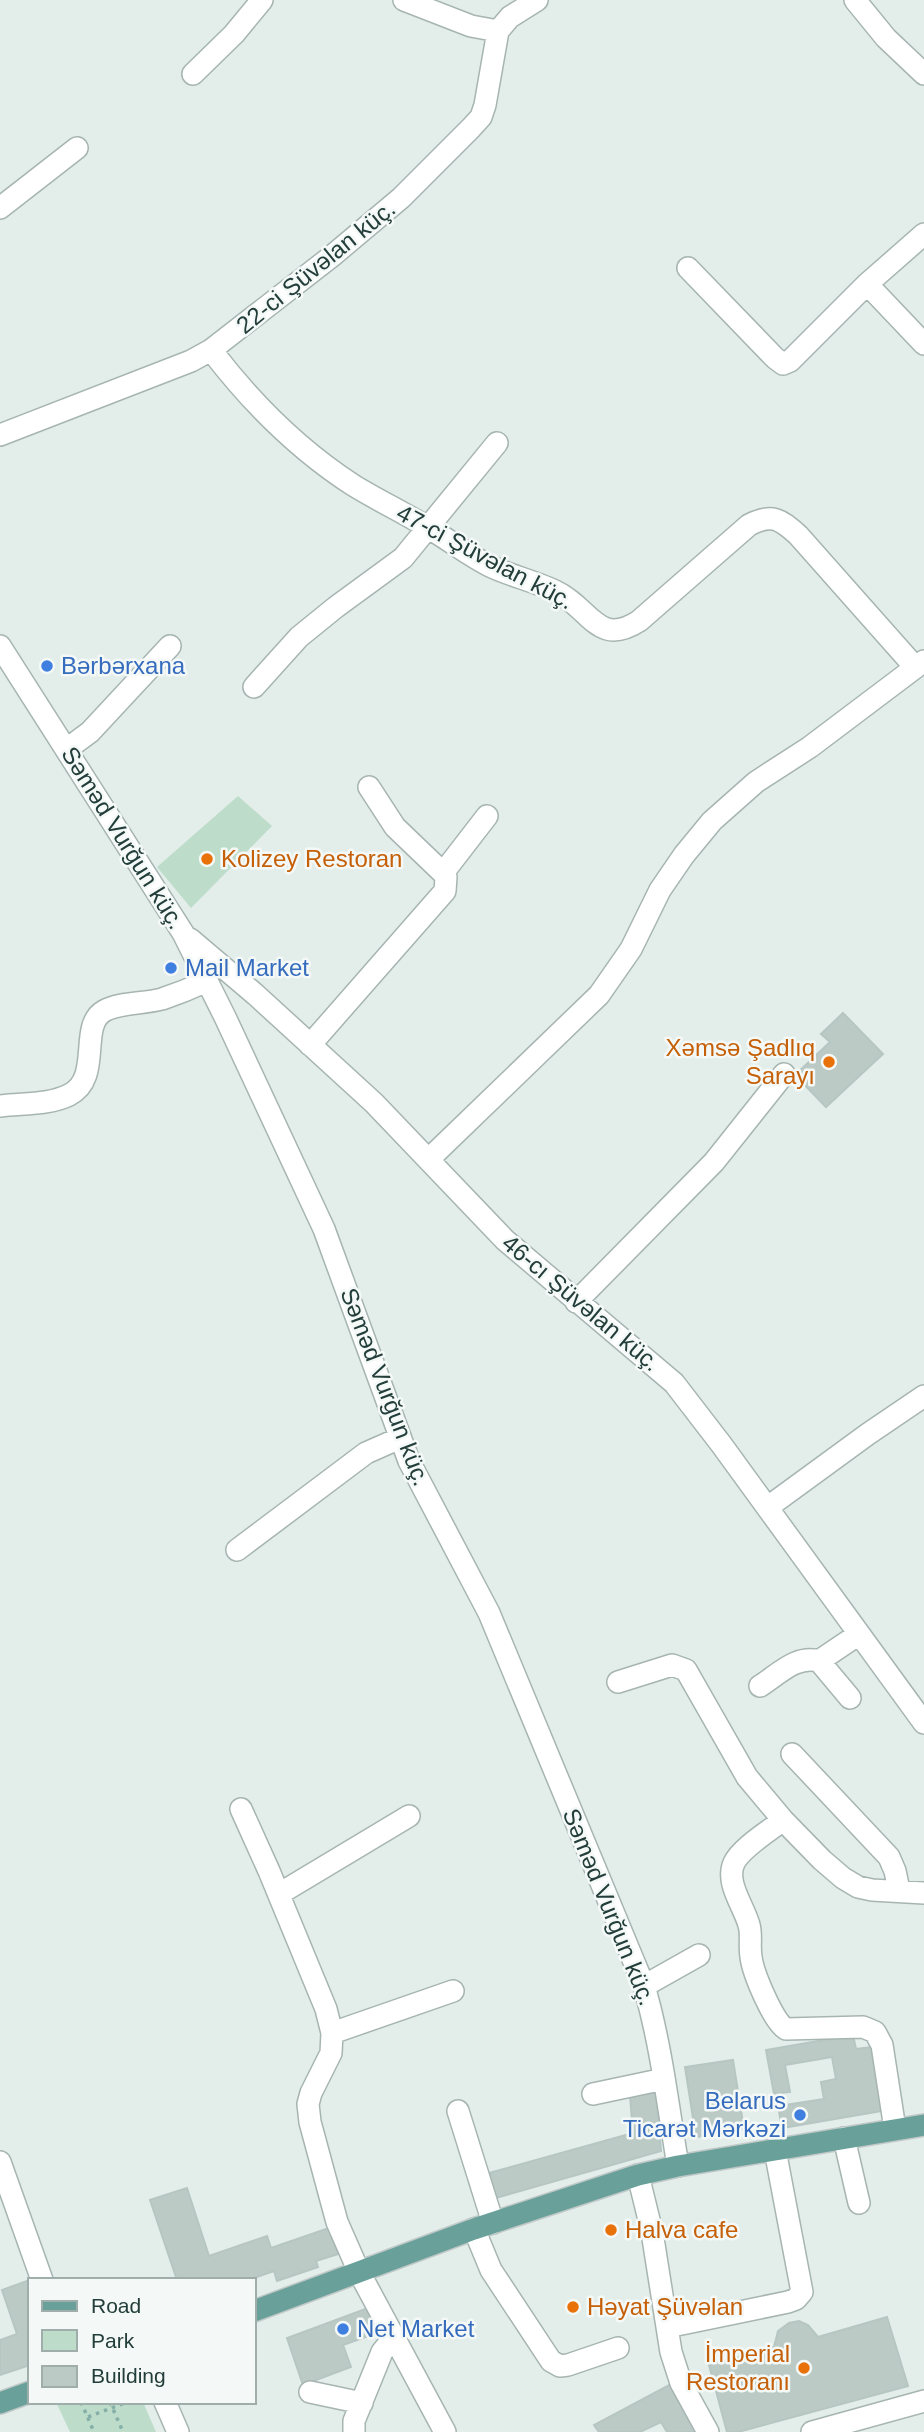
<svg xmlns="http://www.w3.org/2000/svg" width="924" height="2432" font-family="Helvetica,sans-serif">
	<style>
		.green { fill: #bdddca }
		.building { fill: #bccac6; stroke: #b6c6c2; stroke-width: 2 }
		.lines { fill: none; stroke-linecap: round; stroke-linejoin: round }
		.minor-casing { stroke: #a6b5b2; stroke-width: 24 }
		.major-casing { stroke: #c1c9c8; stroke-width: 24 }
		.path { stroke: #85afa8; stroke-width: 3.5; stroke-dasharray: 3.5 5; stroke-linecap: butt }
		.minor { stroke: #fff; stroke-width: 21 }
		.major { stroke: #69a19a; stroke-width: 21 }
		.shop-dot { fill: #3f7fe0; stroke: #f4f9f7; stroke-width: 2.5 }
		.food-dot { fill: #e8710a; stroke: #f4f9f7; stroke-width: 2.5 }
		.labels { text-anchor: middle; stroke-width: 5; stroke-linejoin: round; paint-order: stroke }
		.street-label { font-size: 24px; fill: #233e3a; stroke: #f4f9f7 }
		.shop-label { font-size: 24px; fill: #366cbe; stroke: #f4f9f7; text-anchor: start }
		.food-label { font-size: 24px; fill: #c56008; stroke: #f4f9f7; text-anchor: start }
	</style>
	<rect width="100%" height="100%" fill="#e3edea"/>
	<path class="green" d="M238 796 272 826 191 908 157 867Z
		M56 2402H143L156 2432H70Z"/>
	<path class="building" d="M843 1013 883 1054 826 1107 795 1075 830 1042 821 1034Z
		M853 2035 856 2049 871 2047 882 2111 782 2128 778 2106 824 2099 821 2082 836 2079 832 2057 785 2065 790 2092 774 2094 766 2050Z
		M733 2060 744 2129 696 2137 685 2067Z
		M656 2090 661 2151 496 2198 489 2173 633 2133 630 2096Z
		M187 2188 209 2256 267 2236 271 2248 329 2228 338 2254 316 2261 318 2267 277 2281 274 2271 248 2280H177L150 2200Z
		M30 2280V2365L0 2375V2340L17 2334 2 2290Z
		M368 2308 377 2333 343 2345 351 2367 303 2385 287 2338Z
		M887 2317 908 2386 738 2432H727L709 2365 774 2347 778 2331 789 2323 799 2321 808 2325 818 2337Z
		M671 2384 699 2432H667L661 2422 640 2432H599L594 2425Z"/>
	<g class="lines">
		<defs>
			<path id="minor" d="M404 0 471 26 498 31
				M855 0 886 38 924 74
				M193 74 234 34 262 0
				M0 208 77 148
				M688 268 775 358 783 364 790 361 867 284 924 234
				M867 284 924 344
				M211 350C250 401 299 450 353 485 377 500 403 512 427 527 448 539 468 555 490 566 511 576 534 581 555 591 590 607 597 648 639 621L749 525C772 513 780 519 798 535L915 667
				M0 435 191 361 211 350 332 256 401 198 471 128 481 117 485 105 498 31 510 17 537 0
				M0 646 183 933 225 1017 324 1229 409 1461 489 1613 644 1986C661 2044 668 2106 678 2166
				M254 687 299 637 336 607 403 558 497 443
				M67 749 90 732 170 646
				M443 873 487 816
				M190 939 256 995 374 1103 505 1240 674 1383 721 1444 924 1723
				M310 1045 445 891 446 877 443 873 395 827 369 787
				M0 1106C22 1103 49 1105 69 1095 103 1078 78 1026 104 1011 120 1002 144 1004 162 999 177 994 192 988 207 981
				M429 1159 599 995 631 949 660 890 684 855 712 821 756 782 810 747 924 661
				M576 1302 714 1162 784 1074
				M768 1507 868 1434 924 1396
				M237 1550 366 1453 400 1438
				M819 1661 850 1698
				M618 1682 672 1665 686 1670 747 1777 783 1820 822 1860 843 1878 858 1887 872 1890 924 1893
				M760 1686C779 1674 796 1655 819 1661L859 1634
				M792 1754 889 1857 895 1871 899 1890
				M241 1809 269 1871 326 2009 332 2033 331 2053 311 2093 308 2104 310 2122 337 2222 359 2272 445 2432
				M783 1820C769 1831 741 1848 734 1863 725 1883 744 1906 749 1925 752 1935 749 1946 751 1957 753 1973 773 2021 786 2029L863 2027 875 2032 882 2045 895 2129
				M279 1894 409 1816
				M644 1986 699 1955
				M332 2033 453 1991
				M593 2094 664 2079
				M458 2111 493 2223
				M844 2138 859 2203
				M0 2162 42 2280
				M638 2175 652 2232 671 2352 681 2383 708 2432
				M474 2229 491 2270 551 2361 560 2366 568 2365 618 2348
				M667 2327 788 2302 796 2299 802 2292 775 2150
				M310 2392 362 2403
				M165 2402 178 2432
				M354 2432V2421L382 2352 394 2337
				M812 2432 924 2401"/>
			<path id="major" d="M254 2311 474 2229 638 2175 678 2166 924 2125
				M0 2403 30 2392"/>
		</defs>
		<use href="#minor" class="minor-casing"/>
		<use href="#major" class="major-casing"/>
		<path class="path" d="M81 2402 94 2432
			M110 2402 123 2432
			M88 2417 127 2402"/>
		<use href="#minor" class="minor"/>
		<use href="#major" class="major"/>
	</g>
	<g class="shop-dot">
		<circle cx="47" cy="666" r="7"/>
		<circle cx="171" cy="968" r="7"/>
		<circle cx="800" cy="2115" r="7"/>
		<circle cx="343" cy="2329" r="7"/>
	</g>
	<g class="food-dot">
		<circle cx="207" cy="859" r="7"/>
		<circle cx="829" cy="1062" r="7"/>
		<circle cx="611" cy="2230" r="7"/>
		<circle cx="573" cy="2307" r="7"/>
		<circle cx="804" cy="2368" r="7"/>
	</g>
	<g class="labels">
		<g class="street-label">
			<text transform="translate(316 267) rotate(-39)" y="8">22-ci Şüvəlan küç.</text>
			<text transform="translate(485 557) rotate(28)" y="8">47-ci Şüvəlan küç.</text>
			<text transform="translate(123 838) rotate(58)" y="8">Səməd Vurğun küç.</text>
			<text transform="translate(581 1303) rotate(40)" y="8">46-cı Şüvəlan küç.</text>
			<text transform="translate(385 1387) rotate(69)" y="8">Səməd Vurğun küç.</text>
			<text transform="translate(609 1907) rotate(68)" y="8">Səməd Vurğun küç.</text>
		</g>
		<g class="shop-label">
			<text x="61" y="674">Bərbərxana</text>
			<text x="185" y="976">Mail Market</text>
			<text x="786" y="2109" text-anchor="end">Belarus<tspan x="786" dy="28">Ticarət Mərkəzi</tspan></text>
			<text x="357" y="2337">Net Market</text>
		</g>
		<g class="food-label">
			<text x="221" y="867">Kolizey Restoran</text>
			<text x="815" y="1056" text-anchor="end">Xəmsə Şadlıq<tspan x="815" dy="28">Sarayı</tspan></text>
			<text x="625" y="2238">Halva cafe</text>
			<text x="587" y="2315">Həyat Şüvəlan</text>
			<text x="790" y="2362" text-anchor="end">İmperial<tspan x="790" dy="28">Restoranı</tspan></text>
		</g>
	</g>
	<rect x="28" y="2278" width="228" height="126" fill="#f4f9f7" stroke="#a0aeab" stroke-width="2"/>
	<rect x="42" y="2301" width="35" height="10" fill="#69a19a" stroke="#a0aeab" stroke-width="2"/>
	<text x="91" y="2313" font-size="21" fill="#233e3a">Road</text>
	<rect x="42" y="2330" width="35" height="21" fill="#bdddca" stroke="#a0aeab" stroke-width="2"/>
	<text x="91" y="2348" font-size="21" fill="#233e3a">Park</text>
	<rect x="42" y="2366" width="35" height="21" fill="#bccac6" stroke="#a0aeab" stroke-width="2"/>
	<text x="91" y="2383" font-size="21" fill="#233e3a">Building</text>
</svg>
